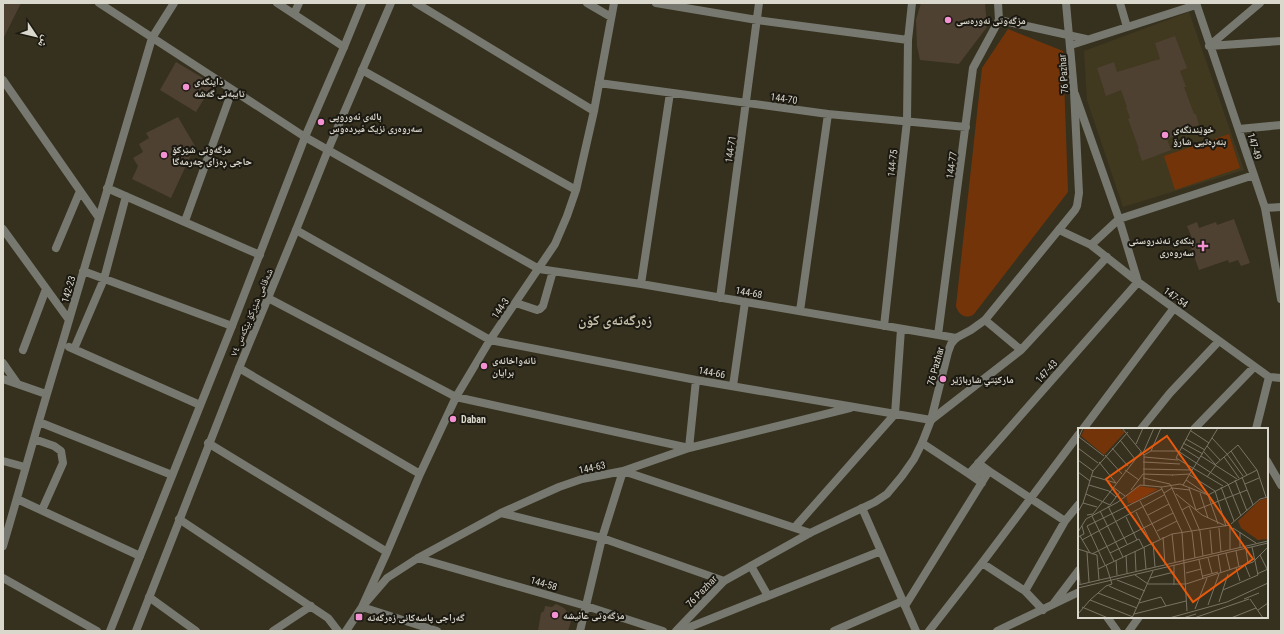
<svg xmlns="http://www.w3.org/2000/svg" width="1284" height="634" font-family="'Roboto Condensed','Noto Naskh Arabic',sans-serif">
	<style>
		.built { fill: #40381f }
		.green { fill: #74340a }
		.building { fill: #4f4132 }
		.lines { fill: none; stroke-linecap: round; stroke-linejoin: round }
		.minor { stroke: #77786f; stroke-width: 8 }
		.tertiary { stroke: #77786f; stroke-width: 8 }
		.poi-dot { fill: #f491d3; stroke: #1b1911; stroke-width: 1.5 }
		.labels { text-anchor: middle; stroke-width: 4; stroke-linejoin: round; paint-order: stroke }
		.poi-label { font-size: 10px; font-weight: bold; fill: #dad7cc; stroke: #1b1911; text-anchor: start }
		.street-label { font-size: 10px; fill: #dad7cc; stroke: #1b1911 }
		.district-label { font-size: 14px; font-weight: bold; fill: #c9c2ab; stroke: #1b1911 }
		.inset-road { fill: none; stroke: #787364; stroke-width: 1 }
		.view { fill: #e8590c; fill-opacity: 0.15; stroke: #e8590c; stroke-width: 2 }
		.inset-edge { fill: none; stroke: #dad7cc; stroke-width: 2 }
	</style>
	<rect width="100%" height="100%" fill="#36311e"/>
	<path class="built" d="M1189 12 1244 170 1123 207 1087 100 1084 51Z"/>
	<path class="green" d="M1008 29 1063 51 1068 192 974 314C967 320 958 315 956 306L982 68Z
		M1229 134 1240 168 1175 190 1164 156Z"/>
	<path class="building" d="M3 3H21L3 39Z
		M921 3H985L987 27 959 64 920 60 917 46 916 20Z
		M1175 36 1187 68 1180 71 1186 87H1184L1194 114H1196L1199 125 1188 128 1189 130 1178 134V135L1167 139 1171 150 1142 161 1138 149H1139L1128 119 1130 118 1126 107H1127L1121 90 1106 96 1097 68 1114 62 1117 72 1160 59 1155 43Z
		M176 62 213 84 196 112 160 90Z
		M178 117 195 146 171 198 132 179 138 166 133 158 143 152 139 144 149 138 146 133Z
		M1234 219 1250 263 1241 266 1238 260 1229 263 1228 260 1199 270 1188 239 1192 238 1187 226 1197 222 1199 228 1216 222 1217 225Z
		M556 604 564 608 572 618 568 631H538L541 613 544 611 545 606 552 607Z"/>
	<g class="lines">
		<path class="minor" d="M99 3 305 137 539 269 641 284 956 338
			M277 3 344 47
			M416 3 594 111
			M587 3 611 17
			M656 3 757 20 908 40
			M1120 3 1127 27
			M1196 3 1265 208 1281 299
			M294 14 299 3
			M999 20 1086 39
			M1071 45 1196 5
			M1209 46 1281 41
			M1209 46 1260 3
			M362 70 576 190
			M3 80 99 218
			M599 83 828 114 966 127
			M1239 129 1281 125
			M107 188 260 255
			M1265 208 1281 207
			M185 221 232 91
			M3 229 69 320
			M296 230 490 340 696 380 931 420 1021 350 1107 257
			M1059 230 1091 245 1138 282 1269 377 1281 378
			M1091 245 1119 219 1254 175
			M56 248 80 191
			M83 271 232 326
			M641 284 670 93
			M268 298 456 397 689 448 696 380
			M720 298 759 3
			M516 303 537 310 540 309 543 306 553 271
			M800 311 828 114
			M985 320 1021 350
			M884 326 907 121 908 40 912 3
			M938 335 973 68 999 20 998 3
			M69 347 200 405
			M74 349 104 279 126 196
			M23 350 46 289
			M3 363 17 383
			M239 368 420 474
			M3 379 46 394
			M733 386 745 302
			M39 422 172 475
			M1083 429 1174 308
			M1141 429 1170 393 1219 341
			M1194 429 1254 367
			M1256 429 1269 377
			M34 439 54 446 61 451 63 463 42 510
			M208 443 387 552
			M922 443 969 474 989 471 1065 521
			M3 461 25 467
			M1267 461 1281 485
			M982 483 969 474 1138 282 1119 219 1075 94
			M17 499 140 556
			M862 508 916 631
			M501 513 602 538 724 581
			M179 519 328 618 338 631
			M795 527 895 414 901 329
			M3 546C23 479 41 411 62 344L152 38 174 3
			M418 558 586 606 663 631
			M982 563 1025 591 1043 610
			M751 566 768 596
			M3 578 97 631
			M1025 591 1065 521 1079 504
			M149 597 196 631
			M1054 603 1079 570
			M905 606 989 471 978 463
			M1107 617 1117 631
			M273 631 311 606
			M346 631 362 607 387 552 420 474 456 397 490 340 555 244 567 216 576 190 594 111 614 3
			M437 631 362 607 387 578 418 558 501 513 559 487 582 479 623 471 689 448 850 408
			M580 631 602 538 623 471 810 533
			M680 631 881 551
			M834 631 903 601
			M929 631 982 563 1079 434
			M997 631 1079 592
			M1129 631 1139 617"/>
		<path class="tertiary" d="M110 631 232 326 305 137 344 47 362 3
			M136 631 239 368 296 230 328 150 391 3
			M676 631 724 581 810 533 875 502 887 494 902 476 914 459 922 443 931 420 948 352 951 344 956 338 971 330 985 320 1075 210 1077 206 1079 193 1074 91 1066 3"/>
	</g>
	<g class="poi-dot">
		<circle cx="948" cy="20" r="4"/>
		<circle cx="186" cy="87" r="4"/>
		<circle cx="321" cy="122" r="4"/>
		<circle cx="1165" cy="135" r="4"/>
		<circle cx="164" cy="155" r="4"/>
		<path d="M1201 240h4v4h4v4h-4v4h-4v-4h-4v-4h4z"/>
		<circle cx="484" cy="366" r="4"/>
		<circle cx="943" cy="379" r="4"/>
		<circle cx="453" cy="419" r="4"/>
		<circle cx="555" cy="615" r="4"/>
		<rect x="355" y="613" width="8" height="8" rx="2"/>
	</g>
	<g class="labels">
		<g class="poi-label">
			<text x="956" y="24">مزگەوتی نەورەسی</text>
			<text x="194" y="85">داینگەی<tspan x="194" dy="12">تایبەتی گەشە</tspan></text>
			<text x="329" y="120">بالەی ئەوروپی<tspan x="329" dy="12">سەروەری نزیک فیردەوس</tspan></text>
			<text x="1173" y="133">خوێندنگەی<tspan x="1173" dy="12">بنەڕەتیی شارۆ</tspan></text>
			<text x="172" y="153">مزگەوتی شێرکۆ<tspan x="172" dy="12">حاجی ڕەزای چەرمەگا</tspan></text>
			<text x="1194" y="244" text-anchor="end">بنکەی تەندروستی<tspan x="1194" dy="12">سەروەری</tspan></text>
			<text x="492" y="364">نانەواخانەی<tspan x="492" dy="12">برایان</tspan></text>
			<text x="951" y="383">مارکێتي شارباژێر</text>
			<text x="461" y="423">Daban</text>
			<text x="563" y="619">مزگەوتی عائیشە</text>
			<text x="367" y="621">گەراجی پاسەکانی زەرگەتە</text>
		</g>
		<g class="street-label">
			<text transform="translate(1063 74) rotate(-94)" y="4">76 Pazhar</text>
			<text transform="translate(784 98) rotate(8)" y="4">144-70</text>
			<text transform="translate(1255 146) rotate(73)" y="4">147-49</text>
			<text transform="translate(730 149) rotate(-82)" y="4">144-71</text>
			<text transform="translate(892 163) rotate(-84)" y="4">144-75</text>
			<text transform="translate(951 165) rotate(-82)" y="4">144-77</text>
			<text transform="translate(68 289) rotate(-74)" y="4">142-23</text>
			<text transform="translate(749 292) rotate(10)" y="4">144-68</text>
			<text transform="translate(1176 297) rotate(36)" y="4">147-54</text>
			<text transform="translate(500 308) rotate(-56)" y="4">144-3</text>
			<text transform="translate(251 312) rotate(-67)" y="4">شەقامی شێرکۆ بێکەس ٧٤</text>
			<text transform="translate(935 366) rotate(-75)" y="4">76 Pazhar</text>
			<text transform="translate(1046 371) rotate(-48)" y="4">147-43</text>
			<text transform="translate(712 372) rotate(10)" y="4">144-66</text>
			<text transform="translate(592 467) rotate(-12)" y="4">144-63</text>
			<text transform="translate(544 583) rotate(16)" y="4">144-58</text>
			<text transform="translate(701 591) rotate(-46)" y="4">76 Pazhar</text>
		</g>
		<g class="district-label">
			<text x="615" y="325">زەرگەتەی کۆن</text>
		</g>
	</g>
	<g transform="translate(1078 428)">
		<rect width="190" height="190" fill="#36311e"/>
		<path d="M7 0H41L47 4 26 27 3 8ZM61 58 80 61 55 75H50L48 68ZM190 70V111L180 112 163 100 160 93 182 72Z" fill="#74340a"/>
		<path class="inset-road" d="M44 0 66 27V57M113 3 131 15M1 9 26 28M134 10 149 26 165 48M0 11 5 0M108 11 127 22M42 12 57 31M105 15 125 26M58 16 65 0M129 18 142 32M103 19 122 31M0 20 20 35M34 20 50 38M73 23H100M100 23 150 56 163 88M153 23 169 47M126 24 138 37 129 49M65 25 76 0M27 27 44 46M66 27 73 23 83 0M123 28 159 51M66 29 100 32M146 29 161 50M98 30 145 58M98 30 114 0M0 32 15 43M21 34 38 55M65 34 102 36M138 36 160 17 179 42 188 69M65 41 114 42M47 42 61 52M0 44 12 53M94 47 112 46M112 47 137 63M14 48 38 55M164 49 175 77M65 50 92 56 114 104 117 130M108 52 130 67 140 96M157 52 169 83M167 56 181 50M11 57 31 63 38 69M105 57 140 0M35 59 47 68M83 59 104 104 109 183M143 59 156 93M111 60 118 82 169 62M53 62 65 46 95 47M86 65 94 60 112 62M122 65 130 90M8 66 32 77 42 64M98 66 124 87 148 98 137 63M62 73 82 111M5 75 19 79M30 78 49 116M104 82 111 78 122 103 125 128M22 83 45 129M0 84 5 75 15 43 50 4M58 84 73 115M9 87 15 86 63 24M70 87 91 76M14 88 36 133M48 89 59 112M153 96 182 71 190 69M9 98 84 61M9 98 27 137M141 100 143 124M155 100 178 115M132 102 134 126M79 103 99 93M0 104 8 91 40 74 62 57 84 59 102 56 130 67 179 42M94 106 97 134M2 108 12 125M0 109 6 106 4 98M85 109 87 136M4 112 86 67M75 114 77 139M66 119 68 141M162 119V104M0 121 19 127 21 152M168 121 170 136M152 122V99M57 123 58 143M158 123 161 139M9 124 11 154M32 125 61 111 65 119M148 125 152 142M14 126 95 85M48 127 49 145M140 127 143 145M182 127 189 141M130 130 134 145M38 132 39 147M121 132 125 151M0 133 2 156M96 137V157M167 137 172 149M158 140 162 153M20 141 94 106 152 97M108 145 123 141M179 146 190 141M57 147 70 156M125 148 140 144M72 150 96 144M39 152 67 163M70 156H108L175 134 189 120M0 157 190 113M31 158 63 172M0 160 190 115M145 162 180 147 174 119M20 165 59 180M166 171 181 165M172 171 185 190M12 172 55 189M141 174 150 146M61 175 83 169 88 178M130 177 141 146M4 179 30 190M117 181 129 150M180 182 190 175M0 186 12 172 28 158 34 156 28 137M56 186 108 173M54 190 75 143M91 190 149 174 190 155M105 190 118 186M116 190 171 171M153 190 178 180"/>
		<path class="view" d="M89 8 175 131 115 174 28 51Z"/>
		<rect width="190" height="190" class="inset-edge"/>
	</g>
	<rect width="1284" height="634" fill="none" stroke="#dad7cc" stroke-width="8"/>
	<g transform="translate(36 36) rotate(125)" stroke="#1b1911" stroke-width="3" paint-order="stroke">
	<path d="M0-3L7 15L0 10L-7 15Z" fill="#dad7cc"/>
	<text y="-6" font-size="11" font-weight="bold" text-anchor="middle" fill="#dad7cc">ش</text>
	</g>
</svg>
